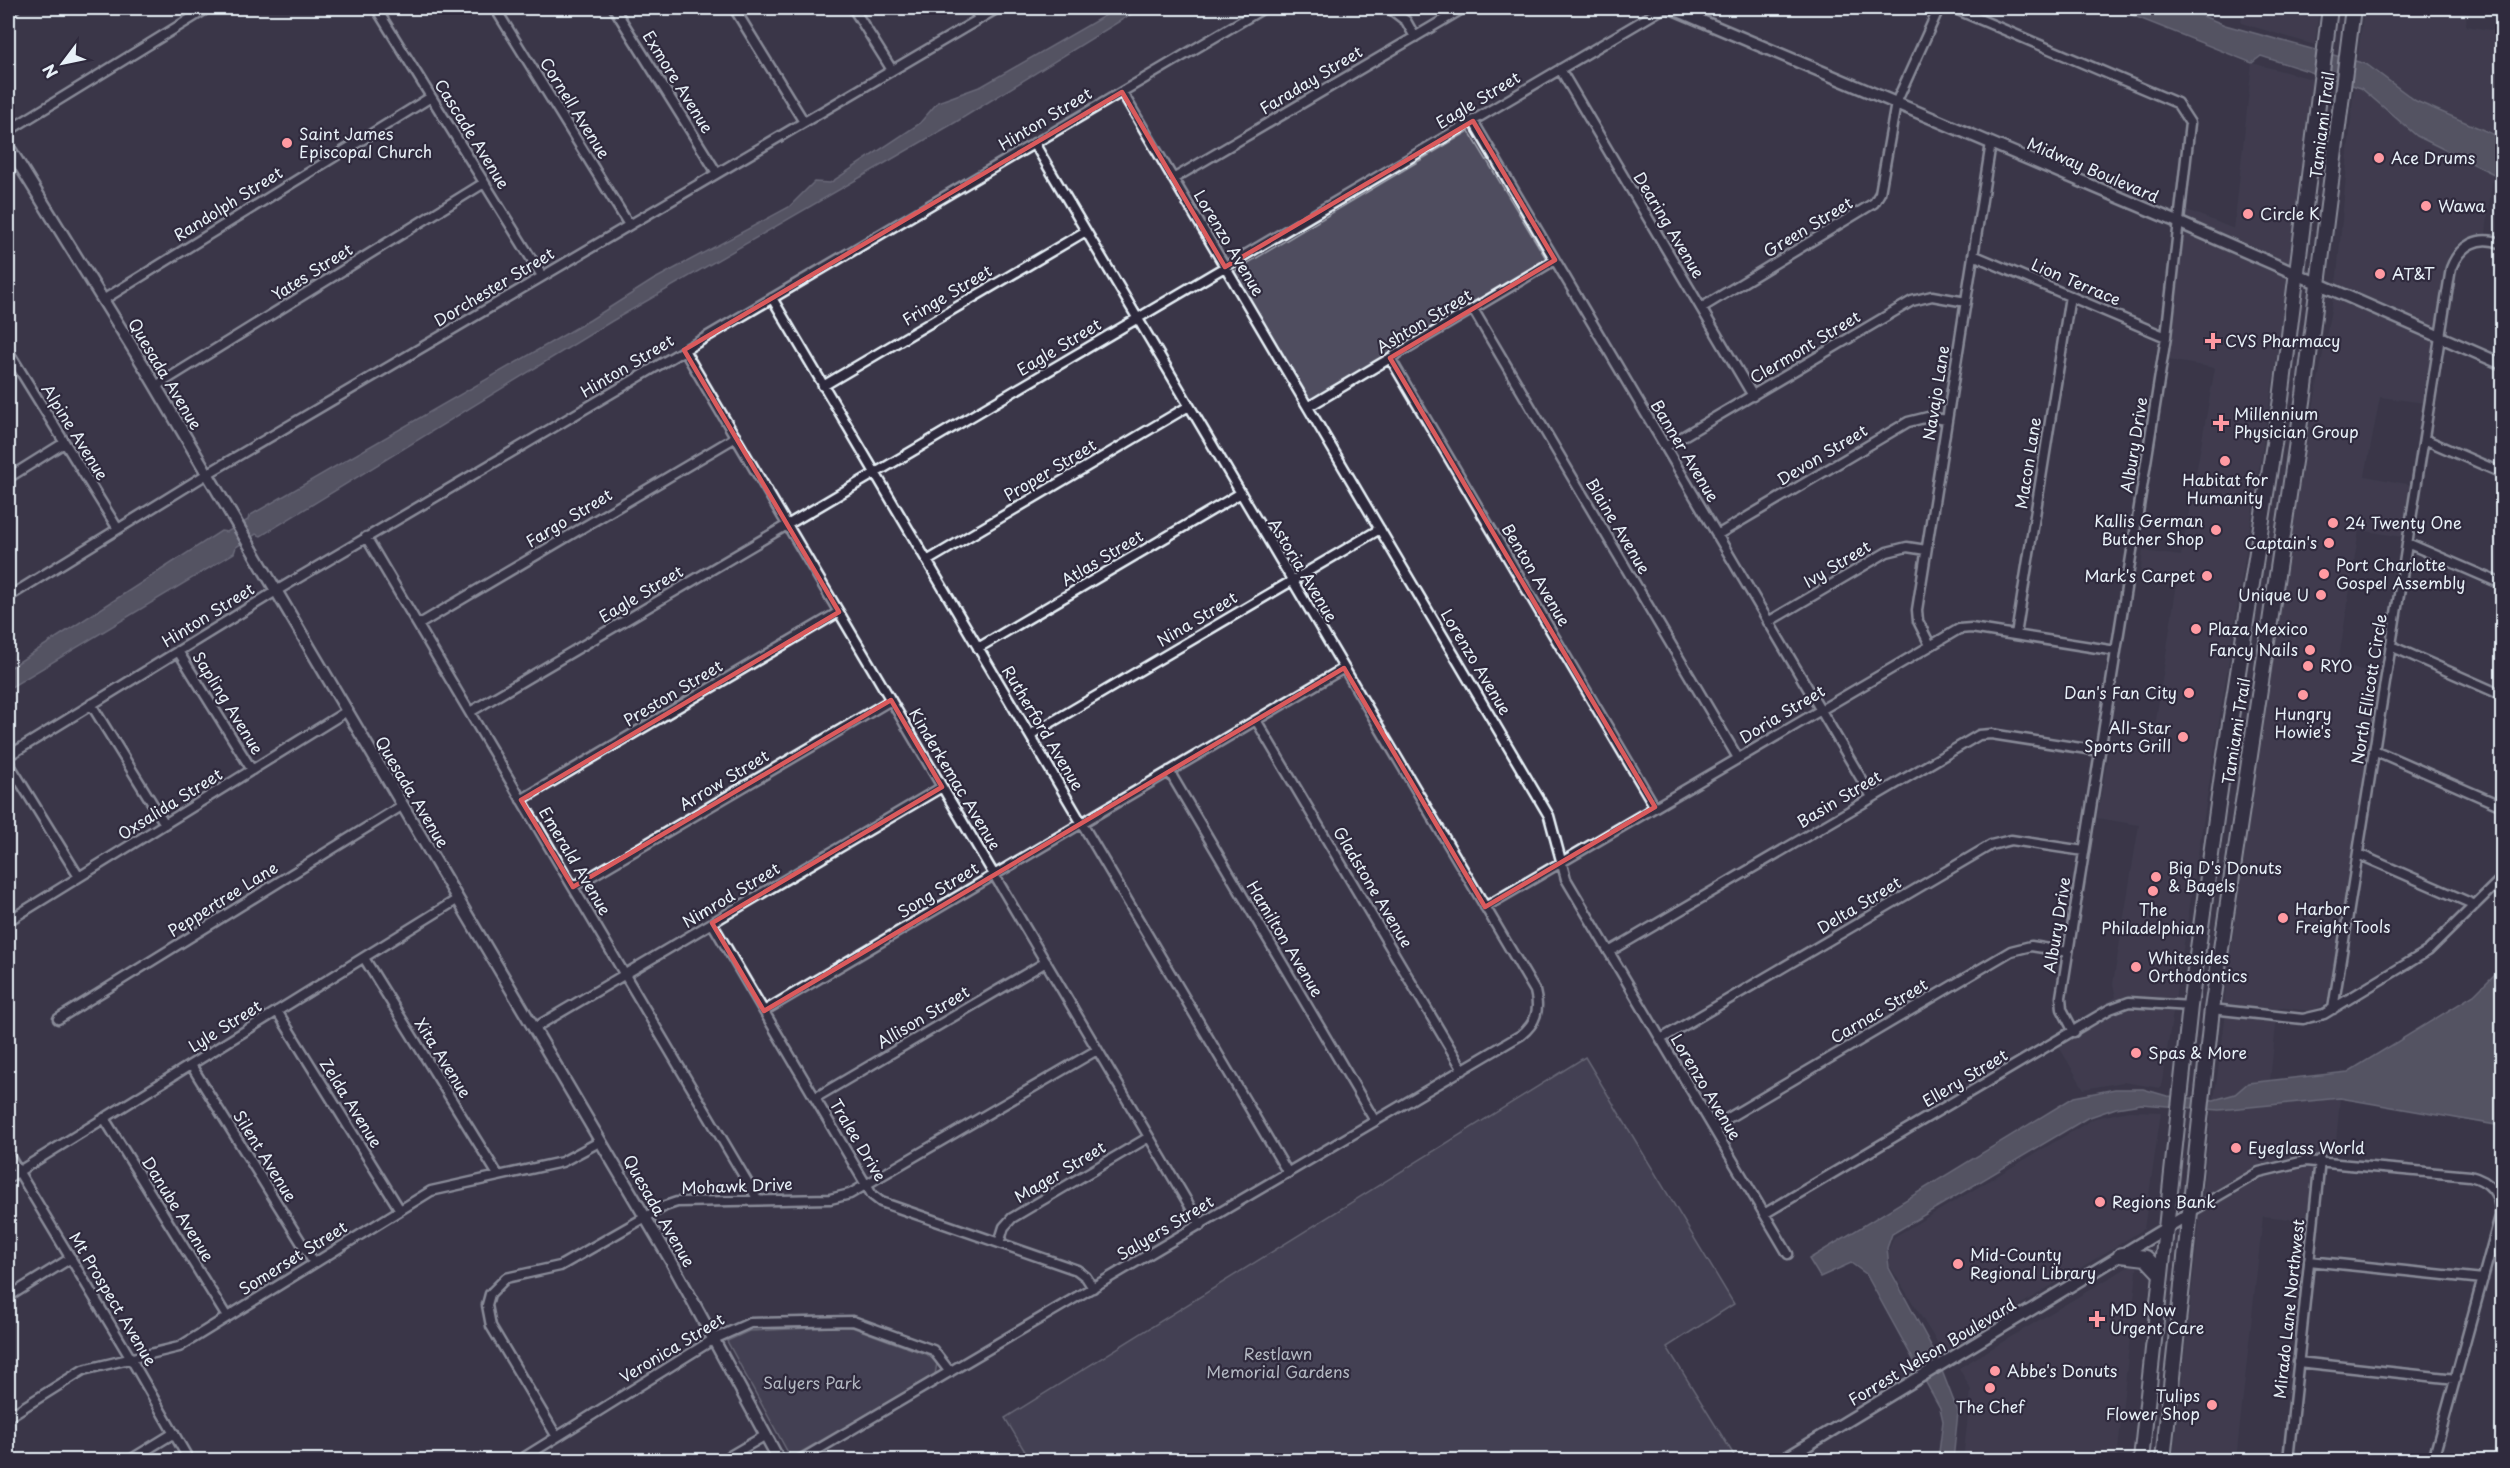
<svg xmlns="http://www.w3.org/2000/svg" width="2510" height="1468" font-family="'Playpen Sans',sans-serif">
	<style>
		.built { fill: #464354 }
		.green { fill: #504e5f; stroke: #9ca0ac; stroke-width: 1.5 }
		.water { fill: #737482; stroke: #a2a6b1; stroke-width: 1.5 }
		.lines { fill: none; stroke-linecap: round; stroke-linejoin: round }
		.minor-casing { stroke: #e8f1f8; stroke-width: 13 }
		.tertiary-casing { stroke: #e8f1f8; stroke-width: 15 }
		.primary-casing { stroke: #e8f1f8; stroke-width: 18 }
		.minor { stroke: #2f2a3d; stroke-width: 8 }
		.tertiary { stroke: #2f2a3d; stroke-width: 10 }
		.primary { stroke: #2f2a3d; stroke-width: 14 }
		.marked { fill: none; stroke: #da5a5c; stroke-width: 4.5; stroke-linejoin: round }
		.poi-dot { fill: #ff9aa2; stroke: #2f2a3d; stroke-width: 2 }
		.labels { text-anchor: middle; stroke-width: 4.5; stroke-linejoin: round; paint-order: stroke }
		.street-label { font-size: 16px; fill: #e8f1f8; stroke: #2f2a3d }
		.poi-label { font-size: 16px; fill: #e8f1f8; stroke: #2f2a3d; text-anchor: start }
		.park-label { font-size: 16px; fill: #b3b8c2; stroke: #2f2a3d }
	</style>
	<rect width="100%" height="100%" fill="#3a3648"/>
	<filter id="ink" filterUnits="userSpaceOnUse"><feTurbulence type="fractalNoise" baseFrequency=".0167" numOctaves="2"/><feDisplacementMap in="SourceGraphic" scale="12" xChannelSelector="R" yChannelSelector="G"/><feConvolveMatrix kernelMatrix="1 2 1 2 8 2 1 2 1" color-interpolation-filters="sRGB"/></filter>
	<g filter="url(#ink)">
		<path class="built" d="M2243 8H2319L2315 45 2241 23Z
			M2364 8H2467L2466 26 2502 32V138L2416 101 2366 64 2357 62Z
			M2252 63 2312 79 2277 355 2161 1088 2123 1082 2084 1089 2052 1035 2116 997 2113 984 2139 825 2097 818 2111 738 2152 746 2177 583 2140 577 2143 551 2181 556 2215 368 2157 358 2177 206 2234 229Z
			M2354 86 2361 88 2417 136 2493 173 2486 233 2460 241 2448 256 2425 403 2380 397 2365 476 2412 485 2403 537 2359 530 2338 665 2380 674 2330 996 2324 1005 2311 1011 2278 1007 2270 1080 2248 1083 2235 1094 2214 1100 2225 1020 2224 1001 2263 721 2305 453 2337 276Z
			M2340 1098 2335 1154H2317L2308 1221 2263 1216 2236 1460H2173L2212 1109Z
			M2129 1111 2161 1112 2144 1229 1943 1352 1890 1266 1889 1249 1894 1237 2095 1118Z
			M2138 1261 2117 1460H1963L1971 1390 1959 1368Z"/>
		<path class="green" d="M1469 131 1547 260 1309 401 1233 272Z
			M1585 1057 1734 1304 1667 1347 1737 1460H1030L1005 1418Z
			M849 1326 928 1355 937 1363 935 1375 791 1458 727 1341 749 1331Z"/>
		<path class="water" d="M1118 8H1141L956 122 612 321 261 536 256 534 236 547 234 553 8 689V669L221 531 227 532 248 520 249 516 590 320 653 280 789 207 814 182 830 183 919 124 938 102 982 86Z
			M2114 8H2183L2225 25 2366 64 2416 101 2502 138V178L2417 136 2361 88 2261 56 2252 63Z
			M2502 967V1126L2340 1098 2219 1110 2141 1104 2116 1108 2087 1118 1892 1234 1887 1248 1889 1268 1935 1353 1958 1412 1953 1460H1938L1943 1421 1940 1408 1866 1274 1851 1263 1820 1277 1809 1259 2074 1097 2115 1089H2143L2167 1096 2214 1100 2235 1094 2248 1083 2348 1072 2474 995Z"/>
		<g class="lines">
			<defs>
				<path id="minor" d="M376 8 542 276
					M495 8 629 225
					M614 8 717 173
					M734 8 804 122
					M853 8 892 70
					M973 8 979 18
					M1389 8 1406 21 1415 37
					M1953 8 2177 103 2190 123 2166 337 2061 997 2062 1009 2074 1032
					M8 12 15 8
					M1560 69 1753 396
					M1122 92 1549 816 1566 879 1788 1254
					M1473 121 1872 797
					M8 131 208 8
					M1173 179 1464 8
					M1973 255 2166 337
					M772 298 1288 1173
					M103 300 431 97
					M1701 308 1874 203 1880 193 1896 103 1939 8
					M1473 309 1738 758
					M684 350 1201 1225
					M8 351 118 529
					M1390 358 1655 807
					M156 386 484 183
					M823 386 1086 231
					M1308 407 1555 260
					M2424 439 2502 473
					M1665 447 1912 301 1932 296 1966 302
					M8 478 64 443
					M1717 535 1908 422 1928 417 1947 420
					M366 537 758 1200
					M2407 543 2502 584
					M927 561 1189 406
					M8 597 207 474 998 8
					M1768 622 1887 552 1907 547 1926 550
					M418 625 736 437
					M2016 635 2070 296
					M1930 645 1918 621 1917 610 1991 143
					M2391 646 2502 695
					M978 648 1241 493
					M178 651 252 770
					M91 704 165 824
					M470 712 1664 8
					M1256 720 1463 1070
					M1030 735 1380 529
					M2374 750 2502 806
					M8 756 276 591 1264 8
					M8 762 79 877
					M1169 771 1375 1121
					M521 800 839 612
					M2358 854 2475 905
					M573 887 891 700
					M1485 907 1959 629 1971 628 2116 651
					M8 921 347 711
					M712 923 872 1195 881 1202 1077 1270 1086 1277 1093 1288
					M1609 952 1979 735 1991 734 2100 751
					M364 958 498 1175
					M2212 1009 2303 1019 2324 1014 2428 951 2502 878
					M2333 1009 2451 268C2460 245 2479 234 2502 244
					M277 1011 400 1210
					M764 1011 1344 668
					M58 1019 403 805
					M534 1028 942 787
					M1661 1039 1991 845 2011 840 2084 851
					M191 1065 314 1263
					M815 1098 1046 962
					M104 1118 227 1317
					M1713 1127 2011 951 2031 946 2068 952
					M8 1154 131 1359 189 1460
					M8 1178 458 899
					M2189 1213 2259 1172 2305 1161 2470 1176C2491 1181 2501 1195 2500 1216L2433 1460
					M1764 1214 2110 1009 2129 1002 2190 1006
					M999 1243 1004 1227 1012 1218 1149 1137
					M2309 1261 2483 1279
					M8 1297 71 1258
					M2298 1362 2456 1379
					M8 1417 83 1370 179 1347 431 1191 562 1162 601 1141
					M557 1437 491 1326 487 1305 490 1294 506 1278 560 1266 665 1206 677 1202 830 1199 850 1194 1097 1050
					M130 1460 174 1433
					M520 1460 714 1339 750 1323 853 1321 933 1350 950 1372
					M723 1460 766 1435
					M800 1460 1521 1035C1536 1023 1540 1010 1535 991L1034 143
					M2288 1460 2320 1160"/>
				<path id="tertiary" d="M1671 8 2180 223 2502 364
					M8 146 145 368 671 1261 779 1460
					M1783 1460 2189 1214"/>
				<path id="primary" d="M2121 1255 2146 1258 2161 1274
					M2141 1460 2190 1006 2223 768 2281 399 2330 8
					M2163 1460 2212 1009 2304 395 2353 8"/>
			</defs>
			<use href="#minor" class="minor-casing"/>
			<use href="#tertiary" class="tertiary-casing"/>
			<use href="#primary" class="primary-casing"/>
			<use href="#minor" class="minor"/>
			<use href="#tertiary" class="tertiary"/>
			<use href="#primary" class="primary"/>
		</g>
	</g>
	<path d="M0 0H2510V1468H0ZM1122 92 1225 267 1473 121 1555 260 1390 358 1655 807 1485 907 1344 668 764 1011 712 923 942 787 891 700 573 887 521 800 839 612 684 350Z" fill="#3a3648" fill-opacity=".55" fill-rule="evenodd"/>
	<path class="marked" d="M1122 92 1225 267 1473 121 1555 260 1390 358 1655 807 1485 907 1344 668 764 1011 712 923 942 787 891 700 573 887 521 800 839 612 684 350Z"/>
	<g class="poi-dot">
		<circle cx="287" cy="143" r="6"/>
		<circle cx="2379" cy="158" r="6"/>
		<circle cx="2426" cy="206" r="6"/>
		<circle cx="2248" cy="214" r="6"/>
		<circle cx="2380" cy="274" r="6"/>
		<path d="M2210 332h6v6h6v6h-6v6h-6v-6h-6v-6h6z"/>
		<path d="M2218 414h6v6h6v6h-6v6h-6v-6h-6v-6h6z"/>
		<circle cx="2225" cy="461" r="6"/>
		<circle cx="2333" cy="523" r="6"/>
		<circle cx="2216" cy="530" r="6"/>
		<circle cx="2329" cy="543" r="6"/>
		<circle cx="2324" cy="574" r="6"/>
		<circle cx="2207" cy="576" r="6"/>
		<circle cx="2321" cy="595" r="6"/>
		<circle cx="2196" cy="629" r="6"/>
		<circle cx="2310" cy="650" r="6"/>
		<circle cx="2308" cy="666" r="6"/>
		<circle cx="2189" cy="693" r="6"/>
		<circle cx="2303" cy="695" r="6"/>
		<circle cx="2183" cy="737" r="6"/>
		<circle cx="2156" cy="877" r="6"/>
		<circle cx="2153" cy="891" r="6"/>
		<circle cx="2283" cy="918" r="6"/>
		<circle cx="2136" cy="967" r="6"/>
		<circle cx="2136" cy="1053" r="6"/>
		<circle cx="2236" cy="1148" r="6"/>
		<circle cx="2100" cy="1202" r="6"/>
		<circle cx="1958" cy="1264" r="6"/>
		<path d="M2094 1310h6v6h6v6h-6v6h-6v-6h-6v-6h6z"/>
		<circle cx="1995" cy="1371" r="6"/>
		<circle cx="1990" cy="1388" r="6"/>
		<circle cx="2212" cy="1405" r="6"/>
	</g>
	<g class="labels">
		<g class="street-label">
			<text transform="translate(1311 80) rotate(-31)" y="6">Faraday Street</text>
			<text transform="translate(678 82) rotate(58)" y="6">Exmore Avenue</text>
			<text transform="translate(1478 100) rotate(-31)" y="6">Eagle Street</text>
			<text transform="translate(575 108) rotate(58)" y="6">Cornell Avenue</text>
			<text transform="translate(1045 119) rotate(-31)" y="6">Hinton Street</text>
			<text transform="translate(2322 125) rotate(-83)" y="6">Tamiami Trail</text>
			<text transform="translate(472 134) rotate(58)" y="6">Cascade Avenue</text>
			<text transform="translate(2093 170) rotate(23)" y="6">Midway Boulevard</text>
			<text transform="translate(228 204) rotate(-32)" y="6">Randolph Street</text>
			<text transform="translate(1669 225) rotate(59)" y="6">Dearing Avenue</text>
			<text transform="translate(1808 227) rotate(-31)" y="6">Green Street</text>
			<text transform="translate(1229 243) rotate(59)" y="6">Lorenzo Avenue</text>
			<text transform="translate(312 272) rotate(-32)" y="6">Yates Street</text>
			<text transform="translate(2076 282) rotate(23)" y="6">Lion Terrace</text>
			<text transform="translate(494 287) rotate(-31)" y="6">Dorchester Street</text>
			<text transform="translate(947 295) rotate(-31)" y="6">Fringe Street</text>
			<text transform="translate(1424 321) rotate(-31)" y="6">Ashton Street</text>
			<text transform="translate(1059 347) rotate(-31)" y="6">Eagle Street</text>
			<text transform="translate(1805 347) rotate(-31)" y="6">Clermont Street</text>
			<text transform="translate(627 366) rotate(-31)" y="6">Hinton Street</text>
			<text transform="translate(165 374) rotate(59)" y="6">Quesada Avenue</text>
			<text transform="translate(1936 393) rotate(-81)" y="6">Navajo Lane</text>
			<text transform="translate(75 432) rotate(58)" y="6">Alpine Avenue</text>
			<text transform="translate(2134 445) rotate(-81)" y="6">Albury Drive</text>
			<text transform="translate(1685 451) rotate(59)" y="6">Banner Avenue</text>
			<text transform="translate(1822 455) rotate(-31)" y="6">Devon Street</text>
			<text transform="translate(2028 463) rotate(-81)" y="6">Macon Lane</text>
			<text transform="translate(1050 470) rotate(-31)" y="6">Proper Street</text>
			<text transform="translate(569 518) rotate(-31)" y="6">Fargo Street</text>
			<text transform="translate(1618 526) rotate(59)" y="6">Blaine Avenue</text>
			<text transform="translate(1102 558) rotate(-31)" y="6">Atlas Street</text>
			<text transform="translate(1837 564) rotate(-31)" y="6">Ivy Street</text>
			<text transform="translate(1303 570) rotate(59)" y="6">Astoria Avenue</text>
			<text transform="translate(1536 575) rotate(59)" y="6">Benton Avenue</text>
			<text transform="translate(641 594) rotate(-31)" y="6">Eagle Street</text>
			<text transform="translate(208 615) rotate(-32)" y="6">Hinton Street</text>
			<text transform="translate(1197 619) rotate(-31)" y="6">Nina Street</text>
			<text transform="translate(1476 662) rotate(59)" y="6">Lorenzo Avenue</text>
			<text transform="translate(2369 689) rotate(-81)" y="6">North Ellicott Circle</text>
			<text transform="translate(673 693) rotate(-31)" y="6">Preston Street</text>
			<text transform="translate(228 703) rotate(58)" y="6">Sapling Avenue</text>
			<text transform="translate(1782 714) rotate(-31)" y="6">Doria Street</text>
			<text transform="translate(1043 728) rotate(59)" y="6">Rutherford Avenue</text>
			<text transform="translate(2236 731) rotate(-81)" y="6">Tamiami Trail</text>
			<text transform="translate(955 779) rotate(59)" y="6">Kinderkemac Avenue</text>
			<text transform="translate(724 780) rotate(-31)" y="6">Arrow Street</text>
			<text transform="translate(412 792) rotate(59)" y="6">Quesada Avenue</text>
			<text transform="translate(1839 799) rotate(-31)" y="6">Basin Street</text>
			<text transform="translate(170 804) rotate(-32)" y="6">Oxsalida Street</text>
			<text transform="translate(575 861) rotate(59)" y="6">Emerald Avenue</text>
			<text transform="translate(1373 887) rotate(59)" y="6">Gladstone Avenue</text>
			<text transform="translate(938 890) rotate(-31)" y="6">Song Street</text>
			<text transform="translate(731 895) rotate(-31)" y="6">Nimrod Street</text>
			<text transform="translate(223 899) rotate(-32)" y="6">Peppertree Lane</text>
			<text transform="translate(1859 905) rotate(-31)" y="6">Delta Street</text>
			<text transform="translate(2057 925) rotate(-81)" y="6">Albury Drive</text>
			<text transform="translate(1285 939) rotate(59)" y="6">Hamilton Avenue</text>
			<text transform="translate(1879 1011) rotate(-31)" y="6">Carnac Street</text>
			<text transform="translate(923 1017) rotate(-31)" y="6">Allison Street</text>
			<text transform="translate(225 1026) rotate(-32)" y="6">Lyle Street</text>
			<text transform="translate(443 1058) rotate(58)" y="6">Xita Avenue</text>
			<text transform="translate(1965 1078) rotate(-31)" y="6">Ellery Street</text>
			<text transform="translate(1706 1087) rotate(59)" y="6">Lorenzo Avenue</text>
			<text transform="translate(351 1103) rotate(58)" y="6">Zelda Avenue</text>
			<text transform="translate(858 1140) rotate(59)" y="6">Tralee Drive</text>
			<text transform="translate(265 1156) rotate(58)" y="6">Silent Avenue</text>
			<text transform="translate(1060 1172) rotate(-31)" y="6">Mager Street</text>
			<text transform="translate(737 1186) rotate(-2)" y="6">Mohawk Drive</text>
			<text transform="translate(178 1209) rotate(58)" y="6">Danube Avenue</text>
			<text transform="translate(659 1211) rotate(60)" y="6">Quesada Avenue</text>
			<text transform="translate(1165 1228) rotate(-31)" y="6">Salyers Street</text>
			<text transform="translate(293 1258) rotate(-32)" y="6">Somerset Street</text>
			<text transform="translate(113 1299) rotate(59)" y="6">Mt Prospect Avenue</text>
			<text transform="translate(2289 1309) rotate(-84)" y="6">Mirado Lane Northwest</text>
			<text transform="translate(672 1348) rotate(-31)" y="6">Veronica Street</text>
			<text transform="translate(1932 1352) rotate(-31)" y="6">Forrest Nelson Boulevard</text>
		</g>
		<g class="poi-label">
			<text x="299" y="140">Saint James<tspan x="299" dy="18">Episcopal Church</tspan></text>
			<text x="2391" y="164">Ace Drums</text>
			<text x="2438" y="212">Wawa</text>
			<text x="2260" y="220">Circle K</text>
			<text x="2392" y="280">AT&amp;T</text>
			<text x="2225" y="347">CVS Pharmacy</text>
			<text x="2234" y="420">Millennium<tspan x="2234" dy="18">Physician Group</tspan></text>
			<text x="2225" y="486" text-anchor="middle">Habitat for<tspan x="2225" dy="18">Humanity</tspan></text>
			<text x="2204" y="527" text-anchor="end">Kallis German<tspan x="2204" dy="18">Butcher Shop</tspan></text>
			<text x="2345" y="529">24 Twenty One</text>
			<text x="2317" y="549" text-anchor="end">Captain's</text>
			<text x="2336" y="571">Port Charlotte<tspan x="2336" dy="18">Gospel Assembly</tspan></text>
			<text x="2195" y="582" text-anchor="end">Mark's Carpet</text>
			<text x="2309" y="601" text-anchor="end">Unique U</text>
			<text x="2208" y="635">Plaza Mexico</text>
			<text x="2298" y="656" text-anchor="end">Fancy Nails</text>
			<text x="2320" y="672">RYO</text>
			<text x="2177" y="699" text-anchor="end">Dan's Fan City</text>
			<text x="2303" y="720" text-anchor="middle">Hungry<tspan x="2303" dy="18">Howie's</tspan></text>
			<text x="2171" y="734" text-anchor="end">All-Star<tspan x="2171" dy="18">Sports Grill</tspan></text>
			<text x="2168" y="874">Big D's Donuts<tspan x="2168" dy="18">&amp; Bagels</tspan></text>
			<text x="2295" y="915">Harbor<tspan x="2295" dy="18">Freight Tools</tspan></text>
			<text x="2153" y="916" text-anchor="middle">The<tspan x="2153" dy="18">Philadelphian</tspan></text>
			<text x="2148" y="964">Whitesides<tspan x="2148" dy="18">Orthodontics</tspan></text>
			<text x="2148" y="1059">Spas &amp; More</text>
			<text x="2248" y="1154">Eyeglass World</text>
			<text x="2112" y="1208">Regions Bank</text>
			<text x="1970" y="1261">Mid-County<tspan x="1970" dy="18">Regional Library</tspan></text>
			<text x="2110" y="1316">MD Now<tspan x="2110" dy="18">Urgent Care</tspan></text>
			<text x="2007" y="1377">Abbe's Donuts</text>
			<text x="2200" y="1402" text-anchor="end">Tulips<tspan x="2200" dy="18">Flower Shop</tspan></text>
			<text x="1990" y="1413" text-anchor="middle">The Chef</text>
		</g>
		<g class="park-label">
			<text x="1278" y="1360">Restlawn<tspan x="1278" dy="18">Memorial Gardens</tspan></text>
			<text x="812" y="1389">Salyers Park</text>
		</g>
	</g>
	<rect width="2510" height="1468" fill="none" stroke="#2f2a3d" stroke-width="30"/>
	<rect x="15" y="15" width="2480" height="1438" fill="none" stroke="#e8f1f8" stroke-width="2" filter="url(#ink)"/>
	<g transform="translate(63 63) rotate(238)" stroke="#2f2a3d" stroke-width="4.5" paint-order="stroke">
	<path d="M0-4.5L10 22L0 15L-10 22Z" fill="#e8f1f8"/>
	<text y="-9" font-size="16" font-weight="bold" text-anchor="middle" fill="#e8f1f8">N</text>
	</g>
</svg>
